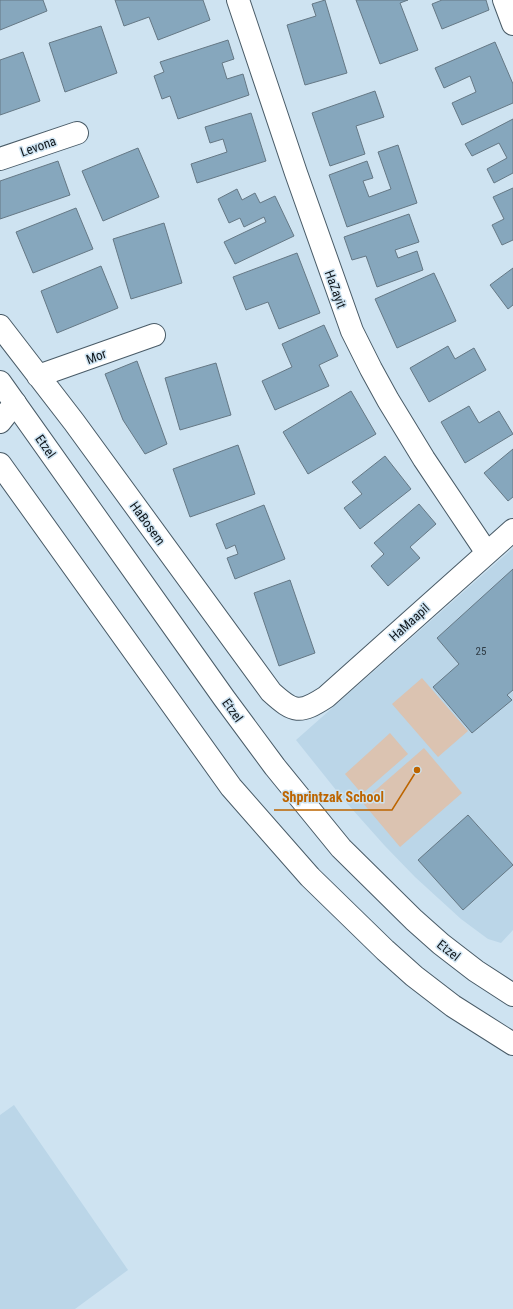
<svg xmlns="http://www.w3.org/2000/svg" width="513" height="1309" font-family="'Roboto Condensed',sans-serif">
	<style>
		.built { fill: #bbd6e8 }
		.green { fill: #dbc3b1 }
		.building { fill: #86a7bd; stroke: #657885 }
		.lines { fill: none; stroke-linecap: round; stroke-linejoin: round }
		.minor-casing { stroke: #495b67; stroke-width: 24 }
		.major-casing { stroke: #495b67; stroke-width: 24 }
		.minor { stroke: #fff; stroke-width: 22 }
		.major { stroke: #fff; stroke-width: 22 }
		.labels { text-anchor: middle; stroke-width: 3; stroke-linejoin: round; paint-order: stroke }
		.number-label { font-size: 11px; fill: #2e3b44 }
		.street-label { font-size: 13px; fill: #10171c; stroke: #cee3f1 }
		.leader { fill: none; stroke: #bd6500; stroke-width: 1.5 }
		.callout-dot { fill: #bd6500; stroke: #cee3f1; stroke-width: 1.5 }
		.callout-label { font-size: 14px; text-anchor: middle; font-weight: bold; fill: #bd6500; stroke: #cee3f1; stroke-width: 3; stroke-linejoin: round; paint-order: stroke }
	</style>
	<rect width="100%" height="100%" fill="#cee3f1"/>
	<path class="built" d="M513 548V930L501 943 488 939 461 919 415 877 385 846 344 800 296 740Z
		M14 1105 128 1270 75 1309H0V1115Z"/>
	<path class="green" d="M422 678 468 731 438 757 392 704Z
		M390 733 408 754 362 794 345 774Z
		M424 748 462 793 400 847 362 802Z"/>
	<path class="building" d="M0 0H43L47 11 0 30Z
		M116 0H203L210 20 158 40 149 17 124 26 115 0Z
		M325 0 347 73 305 85 287 25 316 16 312 4Z
		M356 0H408L400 3 418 50 380 64Z
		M442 0H486L489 10 442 29 432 4Z
		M101 26 117 73 65 92 49 43Z
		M228 40 234 59 222 63 227 79 243 74 249 95 178 119 170 96 162 99 154 76 164 72 160 62Z
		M495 42 513 84V103L462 125 452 103 476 92 470 76 444 88 435 68Z
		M23 52 40 101 0 115V60Z
		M375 91 384 117 356 126 365 154 330 166 312 113Z
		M251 113 266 161 197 183 191 164 227 152 223 139 210 143 205 127Z
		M513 119V173L494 183 487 169 507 158 499 143 472 156 465 144Z
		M398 145 417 203 347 227 329 175 367 161 373 178 363 181 369 197 391 189 378 152Z
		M138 148 159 197 103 221 82 171Z
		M58 161 70 195 0 219V181Z
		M513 188V240L502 245 492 225 504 219 493 197Z
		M237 189 242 200 255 193 260 203 275 196 294 236 235 264 224 242 266 222 264 217 244 227 240 218 229 223 218 199Z
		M76 208 93 249 33 273 16 232Z
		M409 214 419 242 395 250 398 258 417 251 423 270 377 287 366 256 352 260 344 237Z
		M164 223 182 283 131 299 113 239Z
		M297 253 320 313 279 329 268 302 246 310 233 277Z
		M101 266 118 308 57 333 41 291Z
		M513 268V305L508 309 490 285Z
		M434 273 456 321 397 348 375 299Z
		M324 325 338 356 319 365 329 386 275 410 262 381 292 367 282 344Z
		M448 346 455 359 474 348 486 370 429 402 410 368Z
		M137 361 167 444 145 454 123 420 105 374Z
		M216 363 231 415 180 430 165 378Z
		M351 391 376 434 308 474 283 432Z
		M469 406 479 423 499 411 513 434 465 463 441 422Z
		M238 445 255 494 190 517 173 469Z
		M513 449V497L508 501 484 473Z
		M385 456 411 489 360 529 344 508 362 494 352 482Z
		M419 504 436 524 410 547 420 558 388 586 371 566 384 554 374 543Z
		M264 505 285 559 235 579 227 558 238 554 235 545 226 549 216 524Z
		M513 569V690L507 695 512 700 472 733 433 687 459 664 437 638Z
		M290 580 315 653 279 666 254 593Z
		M468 815 513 865 463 910 418 860Z"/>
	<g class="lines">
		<defs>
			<path id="minor" d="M238 0 296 173 352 331 371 369 388 400 424 459 487 553
				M504 0 513 24
				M0 159 77 133
				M0 326 74 422 271 692C294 713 300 714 326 697L513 530
				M38 376 154 335
				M0 422 15 403"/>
			<path id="major" d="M0 382 224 698 275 767 341 848 414 920 441 944 476 971 513 995
				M0 464 231 787 310 877 385 950 414 976 453 1006 513 1044"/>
		</defs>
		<use href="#minor" class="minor-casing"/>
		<use href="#major" class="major-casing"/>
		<use href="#minor" class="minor"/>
		<use href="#major" class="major"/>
	</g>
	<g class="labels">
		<g class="number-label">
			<text x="481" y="655">25</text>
		</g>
		<g class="street-label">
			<text transform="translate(38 146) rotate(-19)" y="5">Levona</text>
			<text transform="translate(336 289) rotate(70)" y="5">HaZayit</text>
			<text transform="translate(96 356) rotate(-20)" y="5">Mor</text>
			<text transform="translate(46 446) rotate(55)" y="5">Etzel</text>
			<text transform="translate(148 523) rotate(54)" y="5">HaBosem</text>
			<text transform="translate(409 622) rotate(-42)" y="5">HaMaapil</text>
			<text transform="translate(233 710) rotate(54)" y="5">Etzel</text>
			<text transform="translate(449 950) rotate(38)" y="5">Etzel</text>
		</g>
	</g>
	<path class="leader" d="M417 770L392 810H274"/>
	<circle class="callout-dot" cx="417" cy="770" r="4"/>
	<g class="callout-label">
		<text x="333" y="802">Shprintzak School</text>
	</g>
</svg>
